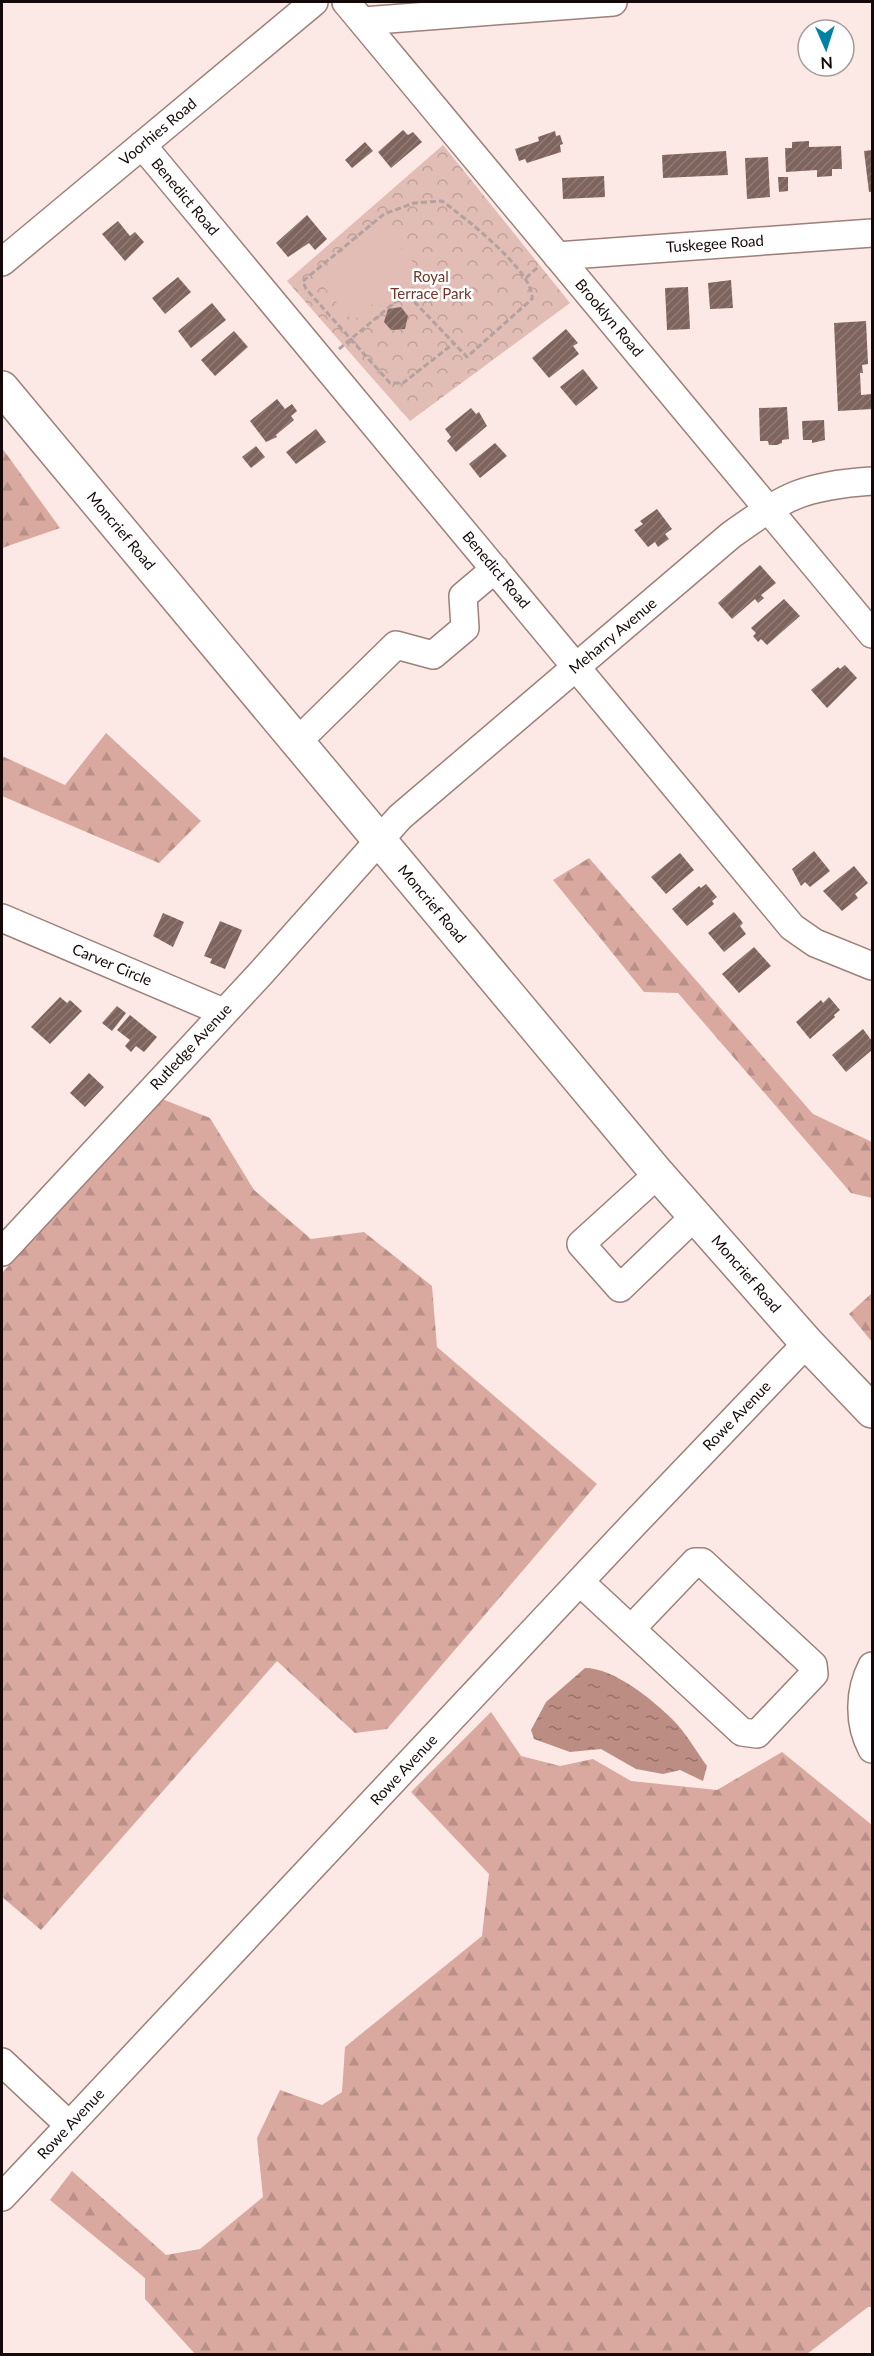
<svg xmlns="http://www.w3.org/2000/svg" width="874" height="2356" font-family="Lato,sans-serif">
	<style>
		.forest { fill: url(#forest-firs) }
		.park { fill: url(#park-crowns) }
		.pitch { fill: #e1bdb5 }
		.water { fill: url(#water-ripples) }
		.building { fill: url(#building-hatch) }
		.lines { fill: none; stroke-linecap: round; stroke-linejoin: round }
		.minor-casing { stroke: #9d807a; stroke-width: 30 }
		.major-casing { stroke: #9d807a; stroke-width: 36 }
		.path { stroke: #b3a29f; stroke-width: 3; stroke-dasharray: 6 3; stroke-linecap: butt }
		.minor { stroke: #fff; stroke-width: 27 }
		.major { stroke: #fff; stroke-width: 33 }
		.labels { text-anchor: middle; stroke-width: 5; stroke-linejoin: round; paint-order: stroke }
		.street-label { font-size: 15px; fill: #140908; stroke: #fff }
		.park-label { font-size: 15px; fill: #72352a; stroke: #fff }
	</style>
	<defs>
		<pattern id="forest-firs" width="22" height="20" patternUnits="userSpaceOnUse" patternTransform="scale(1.5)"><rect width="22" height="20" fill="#d9a99f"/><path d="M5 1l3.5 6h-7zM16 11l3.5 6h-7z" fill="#b99087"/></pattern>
		<pattern id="park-crowns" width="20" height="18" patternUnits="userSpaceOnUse" patternTransform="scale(1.5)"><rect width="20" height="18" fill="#e1bdb5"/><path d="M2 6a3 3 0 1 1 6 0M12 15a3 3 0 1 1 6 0" fill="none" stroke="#c0a19a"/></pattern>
		<pattern id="water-ripples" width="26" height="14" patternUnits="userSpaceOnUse" patternTransform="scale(1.5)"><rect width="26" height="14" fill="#bb8d83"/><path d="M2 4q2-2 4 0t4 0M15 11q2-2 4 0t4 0" fill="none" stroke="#977169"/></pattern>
		<pattern id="building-hatch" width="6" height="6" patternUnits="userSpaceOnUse" patternTransform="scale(1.5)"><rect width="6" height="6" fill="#7f635d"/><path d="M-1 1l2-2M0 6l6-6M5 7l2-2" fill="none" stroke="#907c77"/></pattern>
	</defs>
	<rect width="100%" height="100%" fill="#fce8e4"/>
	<path class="forest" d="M2 448 60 528 2 548Z
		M106 733 201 821 159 863 2 796V756L65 785Z
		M589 858 813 1114 872 1142V1198L851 1193 678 993 644 992 553 880Z
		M162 1099 210 1118 254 1190 311 1239 364 1232 432 1286 437 1347 597 1484 387 1729 355 1733 277 1661 41 1930 2 1897V1273Z
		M872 1293V1342L849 1314Z
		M491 1712 521 1756 560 1766 593 1759 631 1781 717 1790 782 1752 872 1825V2307H868L807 2354H195L145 2299V2278L50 2200 72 2171 166 2255 200 2249 263 2197 257 2138 280 2090 322 2105 342 2092 345 2047 482 1936 489 1874 411 1792Z"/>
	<path class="park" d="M443 145 570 303 410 421 287 281Z"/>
	<path class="pitch" d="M379 223 417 267 353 321 316 278Z"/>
	<path class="water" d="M585 1668C614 1668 653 1700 673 1720 686 1733 696 1751 707 1766L703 1781 680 1770 663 1774 636 1769 601 1749 570 1752 534 1739 531 1730 546 1702Z"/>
	<path class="building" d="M403 130 408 135 413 132 422 142 391 168 378 152Z
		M555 131 556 136 560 135 563 144 560 145 561 152 527 163 525 159 519 161 515 149 539 141 538 137Z
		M809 141V147L841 146 842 169H832V176L817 177V170L786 172 785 148H792V142Z
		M365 142 373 151 352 168 345 160Z
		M872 150V192H869L864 151Z
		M726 151 728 175 663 178 662 155Z
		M768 157 770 197 747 199 745 158Z
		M604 176 605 197 563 199 562 178Z
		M778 177H788V191L779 192Z
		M307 215 327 239 315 250 309 243 288 257 276 243Z
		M118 221 130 236 135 232 144 242 125 261 102 234Z
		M178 277 191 292 165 314 152 298Z
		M731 280 733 308 710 309 708 283Z
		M688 287 690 329 667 330 665 288Z
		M212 303 226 320 191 348 178 331Z
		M401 307 408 316 405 329 391 330 384 322 388 309Z
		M866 321 868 364 862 365 863 373H860L861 395 872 394V409L838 411 834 323Z
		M566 329 578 343 573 346 579 354 549 378 532 358Z
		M234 331 248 347 215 376 201 360Z
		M583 369 598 388 576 406 560 387Z
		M277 399 285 409 292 404 297 411 291 416 294 420 276 435 277 437 266 442 250 421Z
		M787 407 789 439 782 440V443L777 445H769L768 441H760L759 408Z
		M471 408 476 414 479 412 487 426 456 452 447 441 451 437 445 429Z
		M824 420 825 440 812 443V440H803L802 421Z
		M316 429 326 442 296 464 286 452Z
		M495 443 507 456 480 478 469 464Z
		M256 446 265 457 251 468 242 457Z
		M657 509 672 529 665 534 669 539 658 547 655 542 648 547 634 530 643 524 640 521Z
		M760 565 776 583 761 595 764 598 758 603 755 599 732 619 718 603Z
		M784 599 800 616 767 645 761 639 758 642 753 636 756 633 751 628Z
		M845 665 857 678 827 708 811 690 838 667 840 669Z
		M814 851 830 871 810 887 805 882 801 886 792 869Z
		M680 853 694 870 666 894 651 877Z
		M854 866 868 883 855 894 858 898 842 911 823 891Z
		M706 884 717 897 712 901 714 904 687 926 672 909 699 886 701 888Z
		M734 912 743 923 740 926 746 934 724 952 708 933Z
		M163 913 184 922 173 947 153 936Z
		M220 921 242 930 225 969 210 963 212 959 204 956Z
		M754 947 771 966 739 993 722 974Z
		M60 997 67 1003 70 1000 82 1011 50 1044 31 1027Z
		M829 997 840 1010 834 1015 835 1017 810 1039 796 1022 821 1000 823 1003Z
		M117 1006 126 1013 112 1031 102 1023Z
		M130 1015 157 1037 144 1052 136 1046 131 1052 125 1046 130 1040 117 1030Z
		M863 1029 872 1041V1050L846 1072 832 1055Z
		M89 1073 104 1087 85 1107 70 1093Z"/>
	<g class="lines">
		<defs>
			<path id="minor" d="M346 2 872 634
				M363 21 613 2
				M142 145 792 927 815 943 872 966
				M557 256 872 233
				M2 262 314 2
				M297 742 396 645 433 655 465 628 463 596 495 569
				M2 918 223 1012
				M658 1174 581 1244 620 1288 695 1216
				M2 1252 261 973 400 817 731 535C787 495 803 486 872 481
				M580 1582C634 1632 688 1682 742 1732L757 1734 814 1674 813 1665 702 1562H695L631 1629
				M872 1666C859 1691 858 1723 872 1749
				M2 2062 69 2125
				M2 2197 632 1526 807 1343"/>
			<path id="major" d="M2 388 658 1174 807 1343 872 1411"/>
		</defs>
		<use href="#minor" class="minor-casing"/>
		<use href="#major" class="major-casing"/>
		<path class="path" d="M526 278 538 267
			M339 349 406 293 467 357 532 299C535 272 464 217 442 201L414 203 384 214 303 281 306 289 390 383H403L453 344"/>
		<use href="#minor" class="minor"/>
		<use href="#major" class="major"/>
	</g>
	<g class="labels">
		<g class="street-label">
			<text transform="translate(158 132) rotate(-40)" y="5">Voorhies Road</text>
			<text transform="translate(185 197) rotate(50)" y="5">Benedict Road</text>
			<text transform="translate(715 244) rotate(-4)" y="5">Tuskegee Road</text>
			<text transform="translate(609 318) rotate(50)" y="5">Brooklyn Road</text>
			<text transform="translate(121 531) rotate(50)" y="5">Moncrief Road</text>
			<text transform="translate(496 570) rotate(50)" y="5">Benedict Road</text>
			<text transform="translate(613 636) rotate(-40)" y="5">Meharry Avenue</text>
			<text transform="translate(432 904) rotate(50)" y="5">Moncrief Road</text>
			<text transform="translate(112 965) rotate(23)" y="5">Carver Circle</text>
			<text transform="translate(191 1047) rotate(-47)" y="5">Rutledge Avenue</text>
			<text transform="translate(746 1274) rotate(49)" y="5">Moncrief Road</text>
			<text transform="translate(737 1416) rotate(-46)" y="5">Rowe Avenue</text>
			<text transform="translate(404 1770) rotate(-47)" y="5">Rowe Avenue</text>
			<text transform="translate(71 2124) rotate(-47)" y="5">Rowe Avenue</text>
		</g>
		<g class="park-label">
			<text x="431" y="282">Royal<tspan x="431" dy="17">Terrace Park</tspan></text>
		</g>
	</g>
	<rect width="874" height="2356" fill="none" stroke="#140908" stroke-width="6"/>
	<g transform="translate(826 48) rotate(177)"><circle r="28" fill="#ffffff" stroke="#a19d9c" stroke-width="1.5"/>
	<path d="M0-4.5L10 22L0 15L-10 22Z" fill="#0082a6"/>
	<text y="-9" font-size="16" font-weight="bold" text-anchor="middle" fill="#140908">N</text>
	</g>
</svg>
